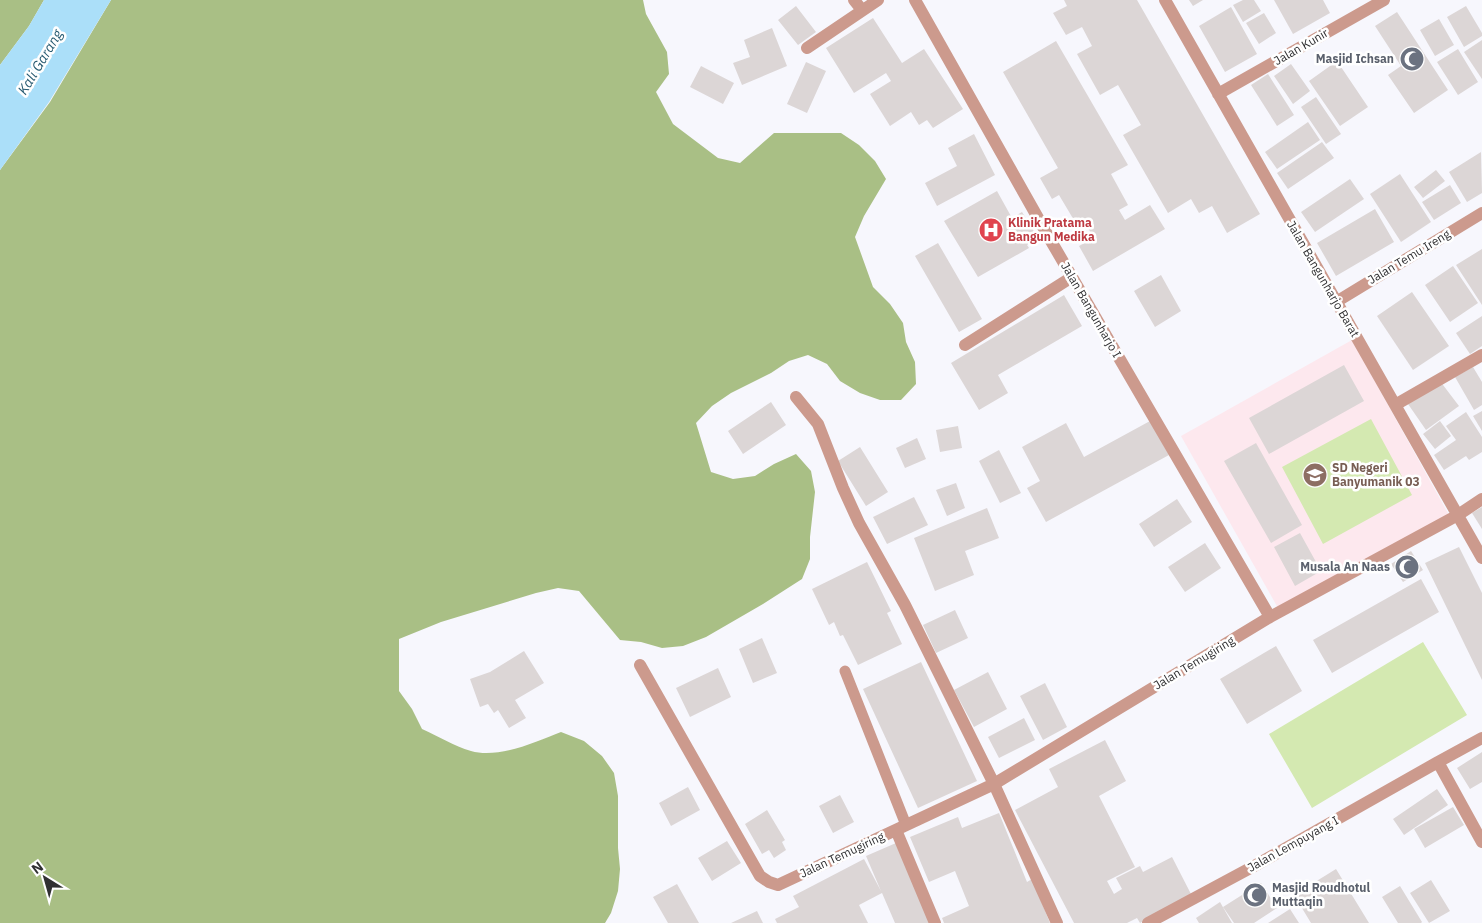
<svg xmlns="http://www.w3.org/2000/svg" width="1482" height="923" font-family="'IBM Plex Sans',sans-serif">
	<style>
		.education { fill: #fde8ee }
		.green { fill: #d4e9b1 }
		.forest { fill: #a9bf85 }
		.water { fill: #abdff9 }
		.building { fill: #dcd6d6 }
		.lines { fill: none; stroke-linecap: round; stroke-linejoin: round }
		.lane { stroke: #cc9a8d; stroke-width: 11 }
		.street { stroke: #cc9a8d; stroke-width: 12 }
		.labels { text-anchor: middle; stroke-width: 5; stroke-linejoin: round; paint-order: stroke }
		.street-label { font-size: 12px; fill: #303032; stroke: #fff }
		.worship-label { font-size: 12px; font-weight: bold; fill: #5b616d; stroke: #fff; text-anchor: end }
		.health-label { font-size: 12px; font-weight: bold; fill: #be3a42; stroke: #fff; text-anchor: start }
		.education-label { font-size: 12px; font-weight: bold; fill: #785e54; stroke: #fff; text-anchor: start }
		.water-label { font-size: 14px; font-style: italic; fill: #255970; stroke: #fff }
	</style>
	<rect width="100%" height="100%" fill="#f7f7fd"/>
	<path class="education" d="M1352 340 1449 515 1278 608 1181 436Z"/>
	<path class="green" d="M1371 419 1412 495 1323 544 1282 467Z
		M1423 642 1467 715 1312 808 1269 734Z"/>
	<path class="forest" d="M0 0H44L29 26 0 65Z
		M111 0H643L646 14 667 52 669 74 656 92 673 124 718 158 740 163 774 133H841L859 145 875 161 886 179 864 216 855 237 873 287 890 304 903 323 906 342 915 362 916 384 901 400H880L860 393 840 381 827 364 808 355 789 361 771 373 731 393 712 406 696 423 711 472 733 479 755 476 774 464 796 454 811 471 815 492 810 537V559L802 579 763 604 706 637 683 646 662 648 641 642 620 640 579 591 558 588 536 593 441 622 399 639V691L412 709 422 729C438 736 454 746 471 751 498 759 536 742 561 732L584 741 602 756 614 773 618 796V848L620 869 618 891 611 913 605 923H0V170L50 102Z"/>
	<path class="water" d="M44 0H111L49 102 0 170V65L29 26Z"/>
	<path class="building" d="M1064 0H1137L1260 214 1227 233 1212 206 1199 213 1191 199 1168 213 1123 135 1141 125 1118 85 1100 95 1077 54 1092 46 1082 27 1066 35 1053 13 1067 6Z
		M1189 0H1203L1193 6Z
		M1243 0H1254L1261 11 1243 22 1233 5Z
		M1274 0H1323L1330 13 1293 34Z
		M796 6 816 32 798 45 778 20Z
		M1466 6 1482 33V36L1464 47 1447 17Z
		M1231 7 1257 54 1225 72 1199 26Z
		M1397 12 1448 90 1414 113 1388 75 1401 66 1375 26Z
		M1264 13 1276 33 1259 44 1246 23Z
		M873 18 902 63 924 49 963 109 933 128 927 120 919 125 911 112 890 126 870 94 891 81 886 73 854 93 826 48Z
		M1439 19 1454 45 1435 56 1420 30Z
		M772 28 787 66 742 85 733 63 750 57 744 40Z
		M1482 40V79L1464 52Z
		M1056 41 1128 165 1111 174 1128 205 1119 210 1125 220 1150 205 1165 229 1093 271 1079 246 1094 238 1088 228 1081 232 1059 195 1052 199 1040 178 1058 168 1003 72Z
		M1458 49 1478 82 1458 95 1437 62Z
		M1337 61 1368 107 1340 126 1309 81Z
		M806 62 826 71 807 113 787 104Z
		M1291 64 1310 91 1293 104 1274 76Z
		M701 66 734 83 723 104 690 87Z
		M1268 74 1294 115 1277 126 1251 85Z
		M1316 97 1341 134 1326 144 1301 107Z
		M1308 122 1320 140 1277 169 1265 152Z
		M974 134 995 175 937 206 925 183 957 166 948 148Z
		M1322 142 1334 158 1288 189 1277 173Z
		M1481 152 1482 193 1467 202 1449 172Z
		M1436 170 1445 181 1423 198 1414 187Z
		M1400 174 1431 222 1401 242 1370 194Z
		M1350 179 1364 199 1315 232 1301 212Z
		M1450 185 1461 203 1434 220 1422 202Z
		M997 191 1012 218 1022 212 1038 238 1027 245 1029 248 978 277 944 221Z
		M1375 209 1394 242 1336 276 1317 243Z
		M938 243 982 319 959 332 915 256Z
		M1482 249V305L1456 265Z
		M1453 266 1478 303 1450 322 1425 285Z
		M1161 275 1181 311 1155 327 1134 291Z
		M1412 292 1449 346 1413 370 1377 316Z
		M1064 295 1082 326 998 375 1008 393 979 410 951 363Z
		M1482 316V346L1470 354 1456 333Z
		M1344 365 1364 401 1269 454 1249 418Z
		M1473 367 1482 382V405L1474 410 1455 377Z
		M1440 381 1459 406 1426 430 1408 404Z
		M771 402 786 425 743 454 728 431Z
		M1482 411V431L1473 416Z
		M1466 412 1482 437V452L1469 460 1466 456 1444 470 1434 455 1456 440 1446 426Z
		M1150 421 1169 455 1046 522 1027 488 1040 481 1022 447 1066 423 1084 457Z
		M1440 421 1451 436 1435 449 1423 434Z
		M958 426 962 448 940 452 936 430Z
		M917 438 926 459 905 468 896 448Z
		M1256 443 1302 525 1271 543 1224 461Z
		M860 447 888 492 866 506 838 461Z
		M999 450 1021 493 1000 503 979 461Z
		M956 483 965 508 947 516 936 490Z
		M914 497 928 525 887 544 873 517Z
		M1177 499 1192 522 1154 547 1139 524Z
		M1482 507V529L1472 513Z
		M987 508 999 538 965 551 974 575 935 591 914 538Z
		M1300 533 1321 571 1295 586 1274 547Z
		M1205 543 1221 568 1185 592 1168 567Z
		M1459 547 1482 593V680L1425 563Z
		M1411 551 1423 570 1403 582 1391 564Z
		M867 562 891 611 887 613 902 644 858 665 843 635 840 636 834 622 829 625 812 589Z
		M1421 579 1439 612 1332 673 1313 640Z
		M955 610 968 638 936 653 923 625Z
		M762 638 777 673 753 683 739 649Z
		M1276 646 1302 691 1247 724 1220 679Z
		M524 651 544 683 515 700 526 718 509 728 498 710 494 713 488 704 480 707 470 679 490 672Z
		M921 662 977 781 918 808 863 689Z
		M718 668 731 697 690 717 676 688Z
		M988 672 1007 709 974 727 954 690Z
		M1045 683 1067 727 1043 740 1020 696Z
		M1024 718 1035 740 999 758 988 737Z
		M1105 740 1126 781 1099 796 1135 867 1107 881 1114 894 1122 889 1116 878 1140 866 1143 872 1172 857 1192 896 1140 923 1137 918 1127 923H1074L1015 810 1058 787 1049 769Z
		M1482 752V782L1470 789 1457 768Z
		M688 787 700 810 671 826 659 803Z
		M1437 789 1448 805 1404 835 1393 819Z
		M840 795 854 822 833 833 819 806Z
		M1453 807 1464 825 1425 848 1414 829Z
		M767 810 785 840 782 842 786 850 774 858 769 850 762 854 745 824Z
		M999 813 1027 882 1032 879 1050 923H944L942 918 969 906 955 871 929 882 910 837 958 817 962 828Z
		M727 841 741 863 712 881 698 858Z
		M896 843 930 923H895L882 893 859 905 868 923H777L775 919 799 907 793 896 864 859 881 891 866 856Z
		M1336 869 1369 923H1311L1294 895Z
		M1431 880 1450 911 1429 923 1410 893Z
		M1261 883 1277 908 1254 923H1234L1223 907Z
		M677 884 699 923H668L653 897Z
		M1400 886 1422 922 1421 923H1398L1382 897Z
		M1220 902 1232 923H1199L1196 918Z
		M1290 909 1299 923H1268Z
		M757 911 763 923H731Z"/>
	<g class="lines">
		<path class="lane" d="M845 671 906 825"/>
		<path class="street" d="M854 0 862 10
			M915 0 1051 241 1270 617
			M1165 0 1482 558
			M807 48 878 0
			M1218 94 1384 0
			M1336 302 1482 213
			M965 345 1072 277
			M796 397 818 424 843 488 859 523 905 605 994 784 1057 923
			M1395 405 1482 355
			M640 665 760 876 769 882 778 885 994 784 1270 617 1458 515 1482 499
			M1482 738 1438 762 1482 842
			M896 830 935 923
			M1148 923 1256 865 1438 762"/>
	</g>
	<defs>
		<symbol id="mosque-disc" viewBox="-11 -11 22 22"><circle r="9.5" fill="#6b7280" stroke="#fff"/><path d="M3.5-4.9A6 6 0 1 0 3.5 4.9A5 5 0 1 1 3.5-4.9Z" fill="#fff"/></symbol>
		<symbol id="hospital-disc" viewBox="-11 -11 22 22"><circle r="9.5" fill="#e0444e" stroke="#fff"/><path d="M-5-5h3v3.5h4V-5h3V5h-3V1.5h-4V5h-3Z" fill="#fff"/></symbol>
		<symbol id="school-disc" viewBox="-11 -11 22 22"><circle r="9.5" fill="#8d6e63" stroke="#fff"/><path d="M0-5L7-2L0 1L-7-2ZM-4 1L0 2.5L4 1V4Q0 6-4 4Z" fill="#fff"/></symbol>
	</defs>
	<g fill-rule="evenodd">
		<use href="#mosque-disc" x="1398" y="45" width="28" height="28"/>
		<use href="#hospital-disc" x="977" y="216" width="28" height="28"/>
		<use href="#school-disc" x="1301" y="461" width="28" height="28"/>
		<use href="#mosque-disc" x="1393" y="553" width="28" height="28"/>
		<use href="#mosque-disc" x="1241" y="881" width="28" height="28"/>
	</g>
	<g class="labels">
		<g class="street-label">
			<text transform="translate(1301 47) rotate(-30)" y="4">Jalan Kunir</text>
			<text transform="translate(1409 257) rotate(-31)" y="4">Jalan Temu Ireng</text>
			<text transform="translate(1323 279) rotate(60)" y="4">Jalan Bangunharjo Barat</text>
			<text transform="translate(1091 310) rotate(60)" y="4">Jalan Bangunharjo I</text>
			<text transform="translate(1194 663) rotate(-31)" y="4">Jalan Temugiring</text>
			<text transform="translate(1293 844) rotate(-29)" y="4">Jalan Lempuyang I</text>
			<text transform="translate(842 855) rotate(-25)" y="4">Jalan Temugiring</text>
		</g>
		<g class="worship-label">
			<text x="1394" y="63">Masjid Ichsan</text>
			<text x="1390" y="571">Musala An Naas</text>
			<text x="1272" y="892" text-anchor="start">Masjid Roudhotul<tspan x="1272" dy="14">Muttaqin</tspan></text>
		</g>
		<g class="health-label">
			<text x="1008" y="227">Klinik Pratama<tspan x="1008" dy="14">Bangun Medika</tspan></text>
		</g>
		<g class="education-label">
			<text x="1332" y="472">SD Negeri<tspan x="1332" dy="14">Banyumanik 03</tspan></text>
		</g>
		<g class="water-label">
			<text transform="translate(40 62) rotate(-59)" y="5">Kali Garang</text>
		</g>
	</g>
	<g transform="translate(45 878) rotate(323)" stroke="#ffffff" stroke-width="4" paint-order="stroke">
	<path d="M0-4L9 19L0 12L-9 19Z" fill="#303032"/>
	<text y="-8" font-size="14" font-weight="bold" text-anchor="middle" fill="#303032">N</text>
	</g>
</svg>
